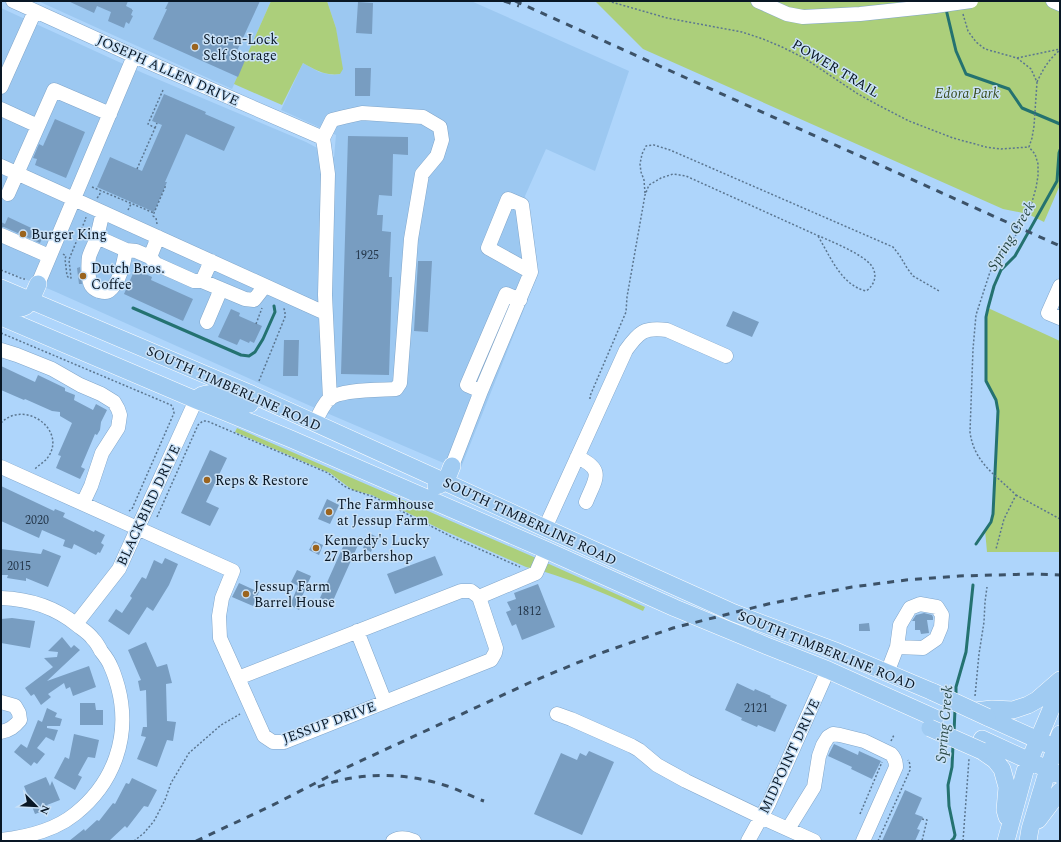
<svg xmlns="http://www.w3.org/2000/svg" width="1061" height="842" font-family="Spectral,serif">
	<style>
		.built { fill: #9cc8f1 }
		.green { fill: #accf7b }
		.lines { fill: none; stroke-linecap: round; stroke-linejoin: round }
		.stream { stroke: #247270; stroke-width: 3 }
		.building { fill: #789dc1 }
		.minor-casing { stroke: #81a6ca; stroke-width: 15 }
		.major-casing { stroke: #fff; stroke-width: 18 }
		.path { stroke: #5b7690; stroke-width: 1.5; stroke-dasharray: 2 2; stroke-linecap: butt }
		.minor { stroke: #fff; stroke-width: 14 }
		.major { stroke: #a0cbf2; stroke-width: 17 }
		.rail { stroke: #3c5268; stroke-width: 3; stroke-dasharray: 7 7; stroke-linecap: butt }
		.minor-bridge-casing { stroke: #81a6ca; stroke-width: 15; stroke-linecap: butt }
		.major-bridge-casing { stroke: #fff; stroke-width: 18; stroke-linecap: butt }
		.minor-bridge { stroke: #fff; stroke-width: 14 }
		.major-bridge { stroke: #a0cbf2; stroke-width: 17 }
		.poi-dot { fill: #9b641e; stroke: #c9e1f7; stroke-width: 1.5 }
		.labels { text-anchor: middle; stroke-width: 3; stroke-linejoin: round; paint-order: stroke }
		.number-label { font-size: 12px; fill: #25384c }
		.poi-label { font-size: 14px; fill: #091725; stroke: #c9e1f7; text-anchor: start }
		.street-label { font-size: 14px; fill: #091725; stroke: #c9e1f7 }
		.park-label { font-size: 14px; font-style: italic; fill: #394c1d; stroke: #c9e1f7 }
		.water-label { font-size: 15px; font-style: italic; fill: #294845; stroke: #c9e1f7 }
	</style>
	<rect width="100%" height="100%" fill="#aed5fb"/>
	<path class="built" d="M38 1H271L232 89Z
		M327 1H471L629 71 595 171 546 149 525 196 535 251 534 282 526 304 460 470 315 408 56 292 1 269V8L143 73 306 142 334 157 336 135 281 110 303 63 319 72 332 75 340 74 336 28Z"/>
	<path class="green" d="M271 1H327L336 28 343 69 340 74C326 76 315 70 303 63L282 105 234 84Z
		M595 1H1060V185L1044 222 1028 214 1003 209 643 49Z
		M988 308 1060 341V552H987L985 530 991 522 993 514 998 411 996 400 986 381V318Z
		M237 428 536 558 534 569 526 567 438 528 372 495 353 490 347 486 330 473 235 432Z
		M547 564H549L645 607 643 611C609 595 578 582 542 571Z"/>
	<g class="lines">
		<path class="stream" d="M946 9 956 51 966 74 1009 89 1022 108 1060 124
			M133 308 241 355 249 356 255 352 263 339 275 312 274 306
			M976 544 991 522 993 514 998 411 996 400 986 381V317L988 308 994 286 1001 270 1015 256 1057 181 1059 153 1060 150
			M956 697V687L966 652 973 585
			M954 733 955 709
			M951 841 954 838 955 835 949 806 948 785 952 767 953 745"/>
	</g>
	<path class="building" d="M68 1H128L126 6 132 9V10H133L131 15 133 16 129 24 126 22 124 28 108 21 111 12 97 6 94 13Z
		M169 1H260L236 53 246 58 238 77 153 39 167 9H165Z
		M358 2 373 3 372 34 356 33Z
		M355 68H371L370 96H355Z
		M164 94 206 112 205 114 235 127 224 151 186 134 165 182H167L154 212 97 187 110 157 142 171 162 125 152 121Z
		M55 119 85 132 66 178 35 165 37 159 33 158 39 144 43 146Z
		M348 136 408 137V155L393 154 392 196 379 195 377 215H383L382 231 391 232 389 277H392L389 375 341 374Z
		M8 217 44 234 40 243 4 227H1V222L5 224Z
		M418 261H432L428 332 414 331Z
		M80 267 82 284H79L77 268Z
		M135 269 152 277 151 280 193 299 183 321 124 294Z
		M231 309 240 313 239 316 262 326 254 343 250 341 249 343 240 339 237 345 218 337Z
		M733 311 759 322 752 337 726 326Z
		M284 340H299L298 376H283Z
		M1 366 35 382 38 375 65 388V391L75 395 74 400 93 410 96 404 107 410 101 422 100 430 97 435 95 434 81 467 85 469 80 479 56 468 61 456 58 455 72 423 60 416V412L52 411 25 399 24 400 1 390Z
		M210 450 227 458 206 502 219 508 210 526 181 513Z
		M1 486 54 511 55 509 65 513 63 517 94 532 95 530 105 535 101 543 104 545 100 553 98 552 96 555 74 544 72 549 63 546 65 540 42 530 39 538 1 521Z
		M327 499 339 505 330 524 318 519Z
		M369 533 377 537 371 552 363 548Z
		M346 540 358 545 332 603 320 598Z
		M314 541 323 545 319 555 309 550Z
		M1 549 41 554 43 549 61 556 48 587 26 578V581L7 578 8 575H1Z
		M435 556 443 575 395 594 387 574Z
		M165 558 178 564 169 585 153 611 147 607 129 635 108 621 116 609 122 613 132 598 130 596 142 577 146 579 154 560 162 564Z
		M297 570 311 576 301 599 303 600 299 610 290 605 298 586 291 582Z
		M239 583 259 592 253 606 232 597Z
		M538 584 555 627 522 640 516 624 512 626 506 612 511 610 507 602 516 599 514 593Z
		M924 613 932 615 933 617V620H927L929 633 921 634 920 630H915V621H912L916 615Z
		M12 618 35 621 30 648 1 643V619Z
		M869 623 870 631H859V624Z
		M62 637 71 648 74 645 80 650 47 681 89 666 96 687 73 696 70 687 66 689 64 683 48 694 51 697 41 705 34 694 31 696 25 688 53 667 44 658 57 657 58 652 48 651Z
		M146 642 157 667 167 664 172 683 166 684 167 721 176 722 173 741 167 740 157 767 137 759 146 737 141 736 143 727H147L146 690 140 691 138 681 141 680 128 650Z
		M737 683 754 691 755 689 771 696 770 697 787 705 775 732 758 725 757 727 741 720 742 718 725 710Z
		M80 703H95L96 710H103V725H80Z
		M47 708 57 713 55 717 62 719 60 726H47V728L58 730 54 741 46 737 37 748 45 754 37 764 34 762 31 766 14 752 21 744 27 748 38 720 42 722Z
		M74 734 99 740 95 758 88 757 78 775 82 777 75 790 54 778 65 757 69 759Z
		M834 744 858 755 859 751 881 761 872 779 851 769 852 767 828 756Z
		M589 751 614 762 582 835 534 814 561 753 577 760 580 753 586 756Z
		M46 777 50 786 52 781 60 800 47 805 49 809 35 814 24 786Z
		M132 778 157 790 148 807 144 806 127 828 125 826 109 841H69L84 829 85 831 97 820 99 821 113 803 115 804 126 783 129 784Z
		M905 790 922 798 915 814 923 817 917 829 920 830 915 841H882Z"/>
	<g class="lines">
		<defs>
			<path id="minor" d="M13 1 134 56 323 138
				M758 1 787 14 803 17 860 14 935 6
				M1053 1 1060 4
				M1 87 35 11
				M1 109 38 126
				M1 166 325 313
				M8 194 54 90 110 114
				M104 213 101 220 97 237 126 250 136 251 150 257
				M1 235 49 256
				M97 237C95 244 91 250 89 257 88 263 88 280 91 285 93 288 96 290 99 291 103 292 107 293 110 290 120 282 124 262 126 250
				M158 237 150 257 156 264 194 281H202L211 261
				M202 281 245 299 254 300 265 286
				M38 284 134 56
				M1060 286 1048 313 1060 318
				M207 322 221 289
				M1 350 17 355 52 369 80 385 101 394 114 402 118 409 120 415 119 422 118 428 102 453 91 486 83 503
				M481 391 467 385 506 294 520 300
				M315 423C318 416 323 405 329 399 340 389 380 390 396 389L400 383 411 239 422 174 437 156 442 140 440 127 423 117 362 113 344 117 332 120 323 138 328 174 325 295 330 399
				M577 457C606 470 595 479 586 502
				M452 466 481 391 531 272 522 205 508 199 488 248 531 272
				M1 467 233 571 222 598 219 616 220 638 264 736 273 742H284L491 660 495 653 496 648 479 597 536 573 546 550
				M545 528 626 350C639 332 644 327 667 330L726 356
				M1 598C29 599 55 607 77 625 82 629 89 633 93 639 96 642 99 647 101 651 105 656 109 661 111 667 114 673 116 680 118 687 131 736 114 783 75 814 54 831 27 837 1 840
				M76 624 119 569 196 400
				M357 631 385 702
				M887 673 897 647 900 625 910 608 920 604 937 607 942 615 941 627 936 639 923 648 897 647
				M238 678 461 591H471L479 597
				M1 702 15 706 19 713 20 720C14 727 10 730 1 732
				M557 714 571 719 632 746 639 750 657 765 686 781 761 817 814 841
				M788 829 814 787 819 756 823 745 828 737 833 734 840 735 864 741 891 754C895 758 896 762 896 767L863 841
				M393 841C399 837 407 838 414 841
				M748 841 769 803 828 670"/>
			<path id="major" d="M1 288 249 393 445 482 545 528 734 613 838 652 933 692
				M1 303C27 314 28 307 38 284
				M1 317 196 400 291 439 546 550 675 608 767 646 828 670 935 718
				M196 400C207 385 236 400 250 404
				M436 486C447 484 448 475 452 466
				M975 711 992 709 1013 710 1028 705 1037 700 1060 680
				M987 717 1047 744
				M982 739 1060 775
				M982 751 995 760 1002 769 1007 787 1005 810 1007 817
				M1038 820 1060 791
				M1006 841 1025 771 1060 688
				M1028 841 1030 829 1048 769 1060 734"/>
		</defs>
		<use href="#minor" class="minor-casing"/>
		<use href="#major" class="major-casing"/>
		<path class="path" d="M608 1 667 18 742 32 763 39 782 47 804 58 858 94 878 105 909 121 953 138 986 147 1001 149 1029 147
			M963 14 968 31 976 42 985 49 1017 58 1031 69 1037 82 1034 126 1032 138 1029 147 1035 154 1038 164V176L1036 188 1032 202 1028 213 1018 231 1010 245 998 259 990 272 976 315 973 349 970 432C974 463 996 475 1016 495L1004 519 996 549
			M1017 58 1060 49
			M1037 82C1043 69 1049 59 1060 50
			M155 128 157 123
			M137 169 155 128 148 124 163 90
			M92 187 154 213
			M645 193 644 180 641 172 640 164 642 154 646 146 654 145 670 150 893 247 900 256 907 268 913 276 939 291
			M97 198 99 196 101 191
			M128 210 131 204
			M157 224 156 218 153 216 154 213 166 185
			M63 254 66 256 65 259 67 276 69 278H71L69 260 70 257 86 218H85
			M1 270 23 279H25
			M256 324 262 308
			M1 333 171 405 173 408 174 413 132 509 129 511
			M259 381 285 317V311L283 307
			M590 399V396L626 312 627 297 645 195 649 185 661 178 673 174 686 176C728 195 770 214 812 233 828 240 861 253 871 265 878 274 875 285 866 291 841 285 830 256 818 236
			M1 423C23 400 64 427 50 454 46 462 39 464 34 470
			M1016 495 1060 519
			M157 517 198 425 203 421H207L328 473 344 486 350 489 374 497 452 537 520 567
			M975 696 979 654 984 622 985 602 987 587
			M891 741 894 735
			M860 814 882 762
			M922 819 927 820 922 841
			M134 841 144 833 154 821 165 800 171 783 189 753 221 725 240 714
			M878 841 910 770V764L908 760
			M963 841 969 759"/>
		<use href="#minor" class="minor"/>
		<use href="#major" class="major"/>
		<path class="rail" d="M504 1 519 6
			M515 1 1060 246
			M318 787C358 772 403 772 444 785 458 789 470 796 484 801
			M196 841 271 806 339 771 531 682 601 653 673 628 768 604 852 587 906 580 959 576 1033 574 1060 575"/>
		<defs>
			<path id="minor-bridge" d="M935 6 971 1"/>
			<path id="major-bridge" d="M933 692 987 717
				M930 728 982 751"/>
		</defs>
		<use href="#minor-bridge" class="minor-bridge-casing"/>
		<use href="#major-bridge" class="major-bridge-casing"/>
		<use href="#minor-bridge" class="minor-bridge"/>
		<use href="#major-bridge" class="major-bridge"/>
	</g>
	<g class="poi-dot">
		<circle cx="195" cy="47" r="4"/>
		<circle cx="23" cy="234" r="4"/>
		<circle cx="83" cy="276" r="4"/>
		<circle cx="207" cy="480" r="4"/>
		<circle cx="329" cy="512" r="4"/>
		<circle cx="316" cy="548" r="4"/>
		<circle cx="246" cy="594" r="4"/>
	</g>
	<g class="labels">
		<g class="number-label">
			<text x="367" y="259">1925</text>
			<text x="37" y="524">2020</text>
			<text x="19" y="570">2015</text>
			<text x="529" y="615">1812</text>
			<text x="756" y="712">2121</text>
		</g>
		<g class="poi-label">
			<text x="203" y="44">Stor-n-Lock<tspan x="203" dy="16">Self Storage</tspan></text>
			<text x="31" y="239">Burger King</text>
			<text x="91" y="273">Dutch Bros.<tspan x="91" dy="16">Coffee</tspan></text>
			<text x="215" y="485">Reps &amp; Restore</text>
			<text x="337" y="509">The Farmhouse<tspan x="337" dy="16">at Jessup Farm</tspan></text>
			<text x="324" y="545">Kennedy's Lucky<tspan x="324" dy="16">27 Barbershop</tspan></text>
			<text x="254" y="591">Jessup Farm<tspan x="254" dy="16">Barrel House</tspan></text>
		</g>
		<g class="street-label">
			<text transform="translate(836 68) rotate(31)" y="5">POWER TRAIL</text>
			<text transform="translate(168 70) rotate(24)" y="5">JOSEPH ALLEN DRIVE</text>
			<text transform="translate(234 388) rotate(24)" y="5">SOUTH TIMBERLINE ROAD</text>
			<text transform="translate(148 505) rotate(-65)" y="5">BLACKBIRD DRIVE</text>
			<text transform="translate(530 521) rotate(25)" y="5">SOUTH TIMBERLINE ROAD</text>
			<text transform="translate(827 650) rotate(22)" y="5">SOUTH TIMBERLINE ROAD</text>
			<text transform="translate(329 722) rotate(-20)" y="5">JESSUP DRIVE</text>
			<text transform="translate(789 756) rotate(-65)" y="5">MIDPOINT DRIVE</text>
		</g>
		<g class="park-label">
			<text x="967" y="98">Edora Park</text>
		</g>
		<g class="water-label">
			<text transform="translate(1011 236) rotate(-59)" y="5">Spring Creek</text>
			<text transform="translate(944 724) rotate(-85)" y="5">Spring Creek</text>
		</g>
	</g>
	<rect width="1061" height="842" fill="none" stroke="#091725" stroke-width="4"/>
	<g transform="translate(36 806) rotate(114)" stroke="#c9e1f7" stroke-width="3" paint-order="stroke">
	<path d="M0-3L7 15L0 10L-7 15Z" fill="#091725"/>
	<text y="-6" font-size="11" font-weight="bold" text-anchor="middle" fill="#091725">N</text>
	</g>
</svg>
